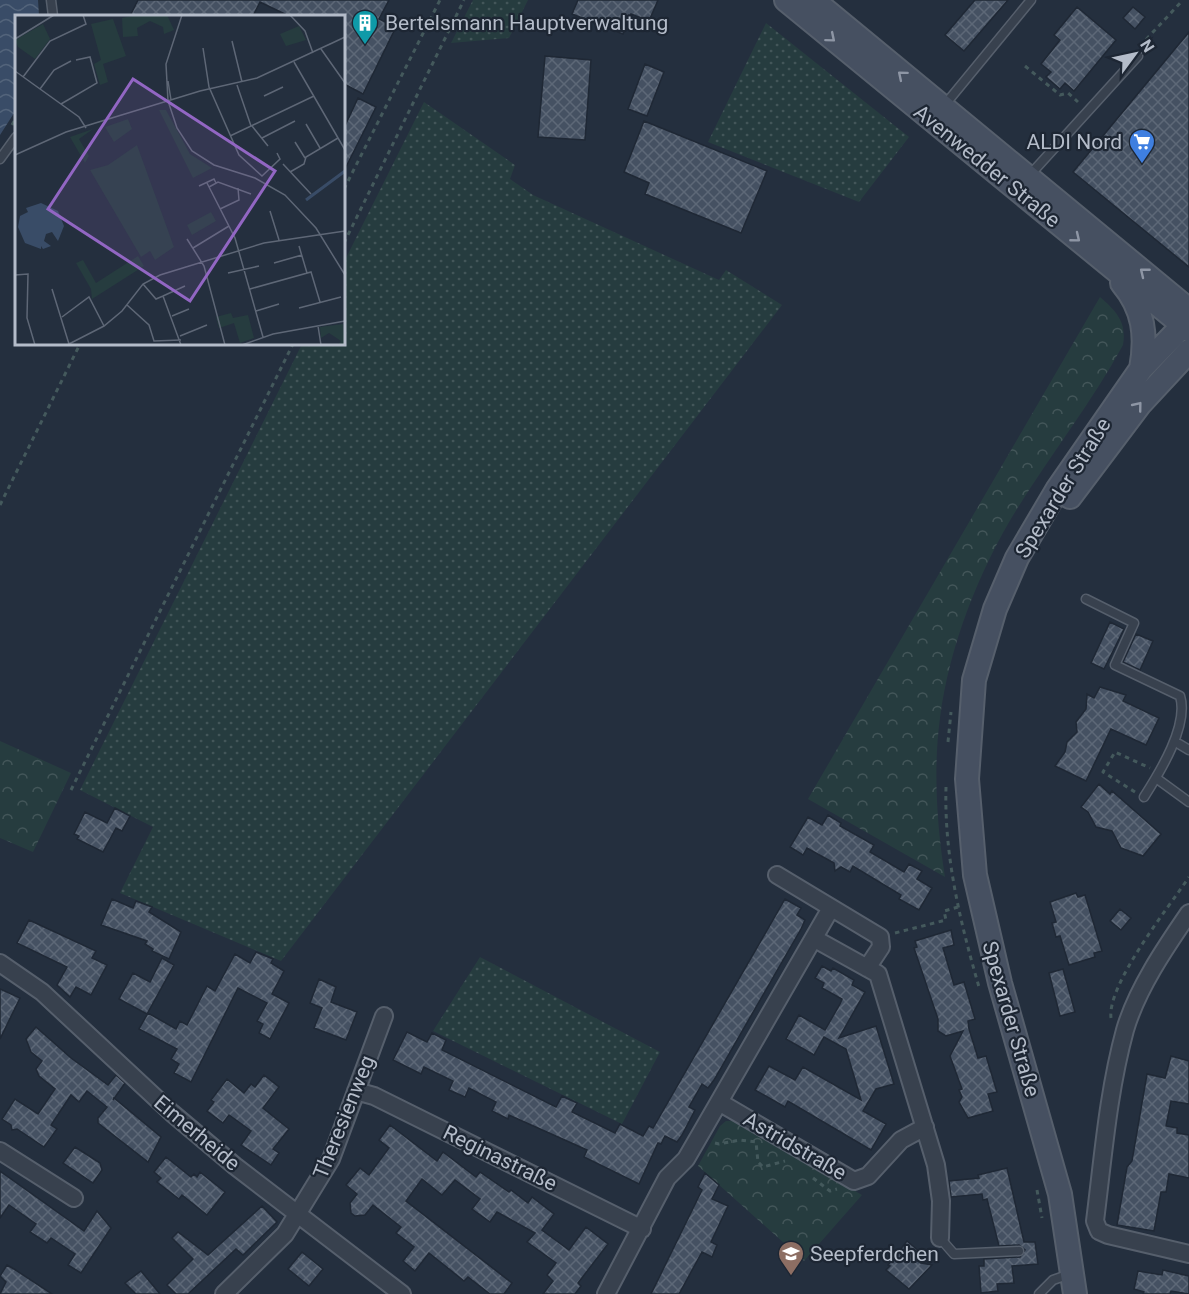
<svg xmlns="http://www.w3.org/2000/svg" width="1189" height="1294" font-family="Roboto,sans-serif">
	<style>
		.grass { fill: url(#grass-dots) }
		.forest { fill: url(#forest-crowns) }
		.water { fill: url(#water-waves) }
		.building { fill: url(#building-cross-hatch); stroke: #1f2835; stroke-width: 1.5 }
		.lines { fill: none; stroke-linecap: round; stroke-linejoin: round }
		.lane-casing { stroke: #565f6c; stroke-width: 11 }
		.street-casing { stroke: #565f6c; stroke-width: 20 }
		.secondary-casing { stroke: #565f6c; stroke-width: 26 }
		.path { stroke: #44595c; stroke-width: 3; stroke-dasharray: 4.5 4.5; stroke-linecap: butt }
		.lane { stroke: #38414e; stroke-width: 8 }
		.street { stroke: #38414e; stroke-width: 16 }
		.secondary { stroke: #465061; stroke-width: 22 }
		.oneway { stroke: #8e96a5 }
		.labels { text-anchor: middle; stroke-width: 4.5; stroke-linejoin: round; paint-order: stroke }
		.poi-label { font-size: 21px; fill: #b4bcc9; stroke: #1d2633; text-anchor: start }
		.street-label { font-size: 21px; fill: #b4bcc9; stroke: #1d2633 }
		.inset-river { fill: none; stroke: #394c67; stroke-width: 3 }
		.inset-road { fill: none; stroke: #5e6776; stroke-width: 1.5 }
		.view { fill: #9266c3; fill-opacity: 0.15; stroke: #9266c3; stroke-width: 3 }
		.inset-edge { fill: none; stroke: #b4bcc9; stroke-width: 3 }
	</style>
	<defs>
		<pattern id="grass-dots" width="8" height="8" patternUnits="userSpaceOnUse" patternTransform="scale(1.5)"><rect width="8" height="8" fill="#263c3f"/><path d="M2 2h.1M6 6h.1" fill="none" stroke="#435659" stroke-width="1.8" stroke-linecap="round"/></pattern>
		<pattern id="forest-crowns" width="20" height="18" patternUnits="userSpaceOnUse" patternTransform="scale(1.5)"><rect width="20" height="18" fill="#263c3f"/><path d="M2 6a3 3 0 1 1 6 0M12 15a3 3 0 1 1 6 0" fill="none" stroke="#435659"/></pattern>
		<pattern id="water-waves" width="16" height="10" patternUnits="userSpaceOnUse" patternTransform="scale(1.5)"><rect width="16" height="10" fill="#394c67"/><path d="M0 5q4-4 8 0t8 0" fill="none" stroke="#53647b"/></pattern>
		<pattern id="building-cross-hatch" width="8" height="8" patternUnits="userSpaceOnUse" patternTransform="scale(1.5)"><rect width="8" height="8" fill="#455162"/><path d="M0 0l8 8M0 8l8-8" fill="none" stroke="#5d6877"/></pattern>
	</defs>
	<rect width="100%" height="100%" fill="#242f3e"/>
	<path class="grass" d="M473 0H528L509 38 451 43Z
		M766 23 909 137 859 202 708 142Z
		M424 102 515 165 510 179 533 195 719 280 726 270 782 305 281 961 120 893 153 827 80 790 302 344H344V262Z
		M480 957 660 1052 622 1124 433 1031Z"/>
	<path class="forest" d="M1100 297C1116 311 1127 322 1123 345 1092 402 1051 454 1017 509 979 570 949 647 940 718 933 769 937 827 945 877L808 799Z
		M0 741 71 773 33 852 0 838Z
		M726 1121H736L862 1195 804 1261 698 1166 720 1126Z"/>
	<path class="water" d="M0 0H38L39 16H16V110L0 135Z"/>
	<path class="building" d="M138 0H389L379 19 396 27 363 94 344 84V16H289L260 2 253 16H130Z
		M578 0H658L649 21 631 14 623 34 572 14Z
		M975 0H1008L964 51 945 35Z
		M1077 7 1116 40 1074 91 1065 83 1060 89 1046 77 1051 72 1041 64 1060 40 1054 35Z
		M1133 7 1145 17 1135 29 1123 18Z
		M1189 32V267L1073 172Z
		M545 56 591 60 585 140 538 137Z
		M645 64 664 72 647 116 628 109Z
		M358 98 376 107 344 171V128Z
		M644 121 767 171 741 233 645 194 649 183 624 172Z
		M1110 622 1124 629 1104 669 1091 663Z
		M1136 634 1153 641 1140 670 1123 662Z
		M1100 687 1126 695 1123 701 1159 718 1146 745 1111 729 1086 781 1055 766 1065 752 1067 742 1077 732 1076 722 1086 709 1087 694 1094 698Z
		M1099 784 1110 794 1112 791 1161 834 1143 856 1121 848 1112 831 1096 827 1088 812 1081 807Z
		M115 808 130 816 122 831 116 828 103 852 77 839 79 836 74 834 85 812 107 823Z
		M828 815 841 823 840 826 874 845 870 852 904 872 909 864 922 871 917 879 932 888 919 910 899 899 901 895 853 866 850 872 841 867 835 871 834 863 807 848 803 855 790 847 808 817 822 825Z
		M1076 893 1078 897 1085 895 1102 951 1094 953 1095 957 1069 965 1060 936 1056 937 1052 923 1056 922 1050 902Z
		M112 899 133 908 136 901 152 907 149 912 181 932 169 959 152 951 153 949 145 944 147 941 101 925Z
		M785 899 801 908 797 915 805 920 801 929 714 1080 708 1088 702 1084 689 1107 695 1110 682 1135 677 1142 665 1136 661 1144 658 1143 639 1184 584 1157 587 1150 509 1115 508 1119 492 1111 496 1102 469 1088 465 1097 449 1090 453 1081 424 1067 421 1074 393 1060 407 1032 427 1042 432 1033 446 1040 442 1050 556 1107 562 1096 577 1103 572 1112 615 1133 620 1124 643 1136 649 1126 653 1128Z
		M1120 909 1131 918 1121 930 1110 921Z
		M29 920 96 951 92 958 107 965 91 995 76 987 70 997 57 985 67 967 17 943Z
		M951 930 954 945 943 948 954 985 964 982 975 1019 968 1021 969 1029 978 1058 986 1056 997 1092 988 1094 993 1111 968 1118 959 1102 962 1097 959 1090 962 1089 950 1056 963 1031 946 1036 938 1031V1019L914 948 917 947 915 941Z
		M256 952 273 959 271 963 284 971 272 994 289 1003 270 1039 259 1033 263 1024 257 1021 267 1003 238 988 191 1082 174 1073 179 1064 171 1059 177 1049 139 1029 148 1013 176 1029 180 1021 187 1025 207 986 215 991 235 954 250 963Z
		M162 958 174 965 147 1014 119 999 133 973 150 982Z
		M822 966 831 971 833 968 854 980 852 985 865 992 839 1038 876 1026 894 1084 876 1089 863 1111 886 1124 871 1150 788 1101 785 1107 755 1090 769 1066 795 1080 803 1067 861 1100 846 1049 824 1037 814 1055 786 1039 799 1015 825 1030 840 1004 842 999 822 988 824 983 815 978Z
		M1063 969 1075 1012 1060 1016 1049 973Z
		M319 979 336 987 331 1002 357 1012 346 1040 314 1028 322 1008 310 1003Z
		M0 989 20 998 0 1039Z
		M36 1027 71 1058 108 1085 116 1075 125 1083 113 1100 114 1098 161 1137 148 1162 98 1123V1118L107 1107 87 1091 79 1102 71 1095 51 1125 57 1129 44 1147 17 1129 12 1130 11 1125 2 1119 15 1099 38 1114 55 1089 39 1076 36 1069 42 1061 31 1052 26 1039Z
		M1171 1056 1189 1061V1104L1171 1101 1166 1126 1177 1128V1133L1189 1135V1178L1169 1174 1166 1192H1161L1154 1231 1117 1225 1127 1167 1132 1161 1147 1074 1165 1078Z
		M264 1075 279 1087 263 1108 289 1129 273 1149 279 1153 271 1165 241 1145 251 1131 229 1115 223 1123 207 1111 214 1102 211 1100 227 1079 244 1093 251 1084 255 1087Z
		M390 1125 437 1161 443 1152 476 1177 480 1172 509 1192 511 1190 528 1203 532 1197 554 1214 542 1230 569 1250 586 1227 608 1244 578 1283 581 1286 575 1294H543L553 1281 547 1275 556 1263 527 1242 535 1233 497 1212 490 1222 472 1209 480 1199 455 1180 442 1195 422 1179 406 1201 512 1283 504 1294H490L468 1277 464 1281 429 1253 415 1271 403 1261 414 1247 396 1233 401 1227 373 1205 365 1215 355 1216 351 1213 350 1203 357 1194 346 1185 360 1168 369 1175 389 1148 379 1140Z
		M75 1147 100 1163 102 1170 93 1183 63 1163Z
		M166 1157 191 1177 194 1174 197 1177 200 1172 225 1192 207 1215 182 1195 179 1199 157 1182 161 1178 154 1172Z
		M1007 1168 1024 1242H1035L1038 1264 1012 1266 1014 1283 997 1284 998 1291 981 1293 979 1266H984V1259L1020 1257 1025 1250 1019 1245 999 1246 987 1199 983 1200 982 1194 951 1197 949 1181 979 1178 978 1175Z
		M0 1171 84 1231 97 1211 111 1228 81 1273 68 1265 75 1254 51 1238 47 1243 30 1232 36 1224 9 1205 0 1218Z
		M705 1173 719 1185 712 1199 728 1206 711 1242 717 1245 712 1257 702 1252 679 1294H651L702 1190 698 1187Z
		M262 1206 277 1222 243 1255 236 1249 188 1294H176L167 1285 193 1259 172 1238 178 1232 208 1255Z
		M907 1241 926 1257 921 1263 932 1265 909 1289 886 1270 890 1266 888 1265Z
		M302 1252 323 1269 309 1286 288 1269Z
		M7 1265 14 1269 52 1294H0L6 1282 0 1276Z
		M1163 1270 1189 1276V1294L1171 1291 1170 1294H1143L1144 1292 1134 1289 1138 1271 1162 1275Z
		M141 1271 160 1294H136L125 1283Z"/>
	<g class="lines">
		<defs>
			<path id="lane" d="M51 0 53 16
				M943 107 1031 0
				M0 159 16 137
				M1028 177 1138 56
				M1086 599 1134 623 1115 665 1180 696C1189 725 1160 772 1144 797
				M1179 744 1189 750
				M1156 778 1189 802
				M940 1238 954 1254 1019 1251
				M1039 1294 1053 1280 1070 1274"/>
			<path id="street" d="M777 875 880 937 881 947 867 968
				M1189 913C1165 948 1137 989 1125 1030 1108 1092 1103 1158 1095 1221L1099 1231 1108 1235 1189 1254
				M815 939 878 974 936 1165 941 1201 940 1238
				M0 963 42 992 172 1113 235 1166 402 1294
				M356 1091 374 1096 642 1229
				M719 1102 854 1181 868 1176 901 1140 925 1127
				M0 1151 74 1198
				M224 1294 285 1234 331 1159 384 1016
				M606 1294 667 1178 686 1159 831 908"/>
			<path id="secondary" d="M786 0 1189 330
				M813 0 1189 310
				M1122 283C1144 309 1147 336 1141 369
				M1070 497 1140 404 1189 351
				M1075 1294 1060 1194 1000 983 975 875 967 779 974 680 995 609 1017 558 1057 490 1141 369 1189 319"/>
		</defs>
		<use href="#lane" class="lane-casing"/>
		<use href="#street" class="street-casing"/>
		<use href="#secondary" class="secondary-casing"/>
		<path class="path" d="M1140 46 1183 0
			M1025 66 1060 95 1068 93 1078 102
			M12 125 16 118
			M344 189 440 0
			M344 243 464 0
			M0 505 80 344
			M948 742 951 712
			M946 787C944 855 960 922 979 987
			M71 790 293 344
			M1135 792 1103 772 1115 752 1150 768
			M895 933 946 920 944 911 958 907
			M1111 1018C1107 984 1169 907 1189 877
			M715 1143 719 1144 740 1140 756 1142 758 1162 763 1167 785 1161
			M813 1178 830 1191 837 1189
			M1037 1190 1042 1218"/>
		<use href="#lane" class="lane"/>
		<use href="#street" class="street"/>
		<use href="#secondary" class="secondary"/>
	</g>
	<defs><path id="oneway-chevron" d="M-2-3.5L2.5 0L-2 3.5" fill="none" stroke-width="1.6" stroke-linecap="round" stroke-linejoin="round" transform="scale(1.5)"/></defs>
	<g class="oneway">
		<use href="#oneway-chevron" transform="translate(831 38) rotate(40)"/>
		<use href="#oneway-chevron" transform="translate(902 75) rotate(-140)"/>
		<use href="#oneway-chevron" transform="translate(1076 238) rotate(39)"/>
		<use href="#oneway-chevron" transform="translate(1144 272) rotate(-141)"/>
		<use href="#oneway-chevron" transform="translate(1138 406) rotate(-51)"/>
	</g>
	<defs>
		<symbol id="building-pin" viewBox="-11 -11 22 30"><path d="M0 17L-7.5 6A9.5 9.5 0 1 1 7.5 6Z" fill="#0f9aa8" stroke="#1d2633"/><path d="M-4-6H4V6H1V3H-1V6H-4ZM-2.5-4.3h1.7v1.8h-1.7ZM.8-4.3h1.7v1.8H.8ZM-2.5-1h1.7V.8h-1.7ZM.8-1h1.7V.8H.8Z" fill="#fff"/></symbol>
		<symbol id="supermarket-pin" viewBox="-11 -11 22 30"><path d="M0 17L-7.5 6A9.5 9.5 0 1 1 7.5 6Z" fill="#3f7fe0" stroke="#1d2633"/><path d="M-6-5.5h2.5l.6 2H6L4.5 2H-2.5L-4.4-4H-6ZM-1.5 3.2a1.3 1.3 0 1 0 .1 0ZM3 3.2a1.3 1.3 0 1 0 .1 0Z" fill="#fff"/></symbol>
		<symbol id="school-pin" viewBox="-11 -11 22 30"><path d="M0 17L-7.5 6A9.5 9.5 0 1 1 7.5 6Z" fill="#8d6e63" stroke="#1d2633"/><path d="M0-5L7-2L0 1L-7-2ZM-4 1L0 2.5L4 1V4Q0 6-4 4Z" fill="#fff"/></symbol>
	</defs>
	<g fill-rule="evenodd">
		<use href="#building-pin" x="350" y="8" width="30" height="40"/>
		<use href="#supermarket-pin" x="1127" y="127" width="30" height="40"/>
		<use href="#school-pin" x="776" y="1239" width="30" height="40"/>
	</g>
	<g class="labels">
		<g class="poi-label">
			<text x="385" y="30">Bertelsmann Hauptverwaltung</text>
			<text x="1122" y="149" text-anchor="end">ALDI Nord</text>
			<text x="810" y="1261">Seepferdchen</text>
		</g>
		<g class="street-label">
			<text transform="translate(987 166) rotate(39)" y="7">Avenwedder Straße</text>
			<text transform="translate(1063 488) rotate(-58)" y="7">Spexarder Straße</text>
			<text transform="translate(1011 1019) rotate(74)" y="7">Spexarder Straße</text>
			<text transform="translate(344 1117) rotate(-68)" y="7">Theresienweg</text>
			<text transform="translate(197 1133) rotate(40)" y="7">Eimerheide</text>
			<text transform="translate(795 1146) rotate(30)" y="7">Astridstraße</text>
			<text transform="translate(500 1158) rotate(26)" y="7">Reginastraße</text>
		</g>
	</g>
	<g transform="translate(15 15)">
		<rect width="330" height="330" fill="#242f3e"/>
		<path d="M121 0H152L159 15 149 19 148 12 135 6 122 13 123 21 108 22 107 3ZM98 4 111 41 88 49 93 67 85 70 79 49 86 45 76 9ZM28 9 35 24 20 44 3 32 0 25ZM284 11 291 25 271 31 265 19ZM113 104 117 114 99 127 90 112ZM78 114 64 124 74 141 70 148 55 122ZM122 130 159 232 140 245 135 236 126 242 75 155 93 150ZM196 197 201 206 177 220 172 210ZM216 298 218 303 233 300 239 323 225 328 219 308 204 313 201 302ZM328 309 330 330H323L326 326 314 318 306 323 305 312Z" fill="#263c3f"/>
		<path d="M144 95H151L175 139 197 153 178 163ZM123 241 129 251 77 284 76 274 61 248 68 245 81 268Z" fill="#263c3f"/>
		<path d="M26 188 43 196 49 211 43 226 37 217 31 219 29 226 36 231 28 234 26 231V234L10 228 3 212 5 201 13 197 11 193Z" fill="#394c67"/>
		<path class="inset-river" d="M291 185 330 156"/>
		<path class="inset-road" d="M275 0 290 16 298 38M0 24 39 0M217 26 227 67M313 30 330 22M188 33 194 72 224 140 247 161 265 144 262 138M306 34 330 68M279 47 330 135M0 56 64 102 71 113M8 62 35 26 71 9 68 0M153 66 156 85M222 70 236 111M25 74 39 55 56 46M249 81 268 72M153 86 151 49 167 0M153 86 162 113 177 136 199 150 240 163 270 180 301 213 330 260M46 89 82 68 75 42 61 45M291 109 305 133M237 111 253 131M215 121 299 81M247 123 280 106M280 127 290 143M0 140 51 117 185 76 242 63 315 29M268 149 296 179M275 157 289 149 291 142 323 123M192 168 220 223 248 322M184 171 199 164 201 168M194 172 203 167 236 179M205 194 224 185 223 173M255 196 264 225M172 224 189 251 210 330M284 231 292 258M178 233 214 211M259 248 287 240M213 258 244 251M0 260 13 259 12 303 20 330M128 269 141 284 148 281 166 330M37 274 54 329M235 274 296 257 305 287M148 281 170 271M112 290 134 310 139 326 166 325M284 293 326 282M241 296 264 289M157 301 174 294M47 302 74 282 89 311M303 311 306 330M165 321 192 310M52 330 89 311 107 296 128 269 145 260 249 228 330 216M227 330 258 319 330 306"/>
		<path class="view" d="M118 64 260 156 175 286 33 194Z"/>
		<rect width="330" height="330" class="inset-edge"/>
	</g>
	<g transform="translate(1135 54) rotate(57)" stroke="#1d2633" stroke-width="4.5" paint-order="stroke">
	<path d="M0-4.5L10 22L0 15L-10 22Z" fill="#b4bcc9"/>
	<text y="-9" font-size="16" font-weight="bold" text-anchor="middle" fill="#b4bcc9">N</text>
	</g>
</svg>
